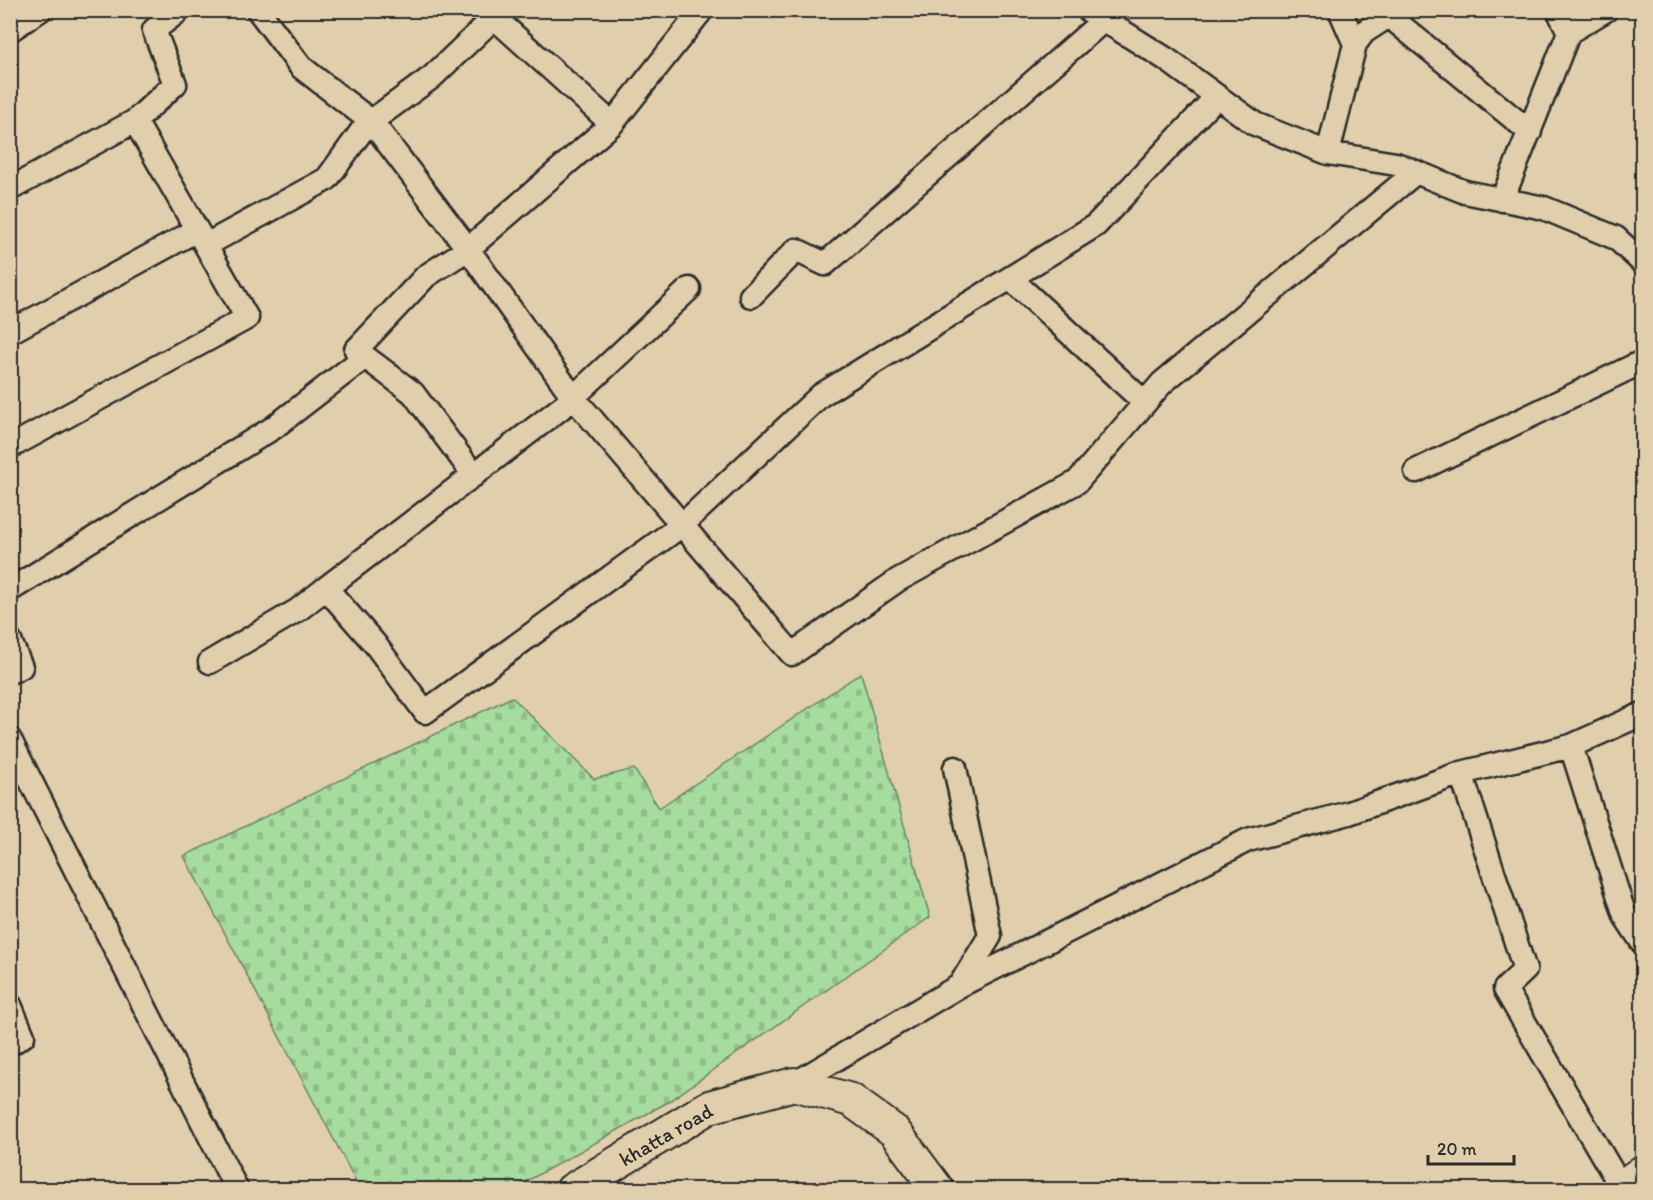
<svg xmlns="http://www.w3.org/2000/svg" width="1653" height="1200" font-family="Itim,sans-serif">
	<style>
		.cemetery { fill: url(#cemetery-stones); stroke: #698465; stroke-width: 1.5 }
		.lines { fill: none; stroke-linecap: round; stroke-linejoin: round }
		.street-casing { stroke: #2b2b2b; stroke-width: 27 }
		.secondary-casing { stroke: #2b2b2b; stroke-width: 36 }
		.street { stroke: #e1ceac; stroke-width: 22 }
		.secondary { stroke: #e1ceac; stroke-width: 32 }
		.labels { text-anchor: middle; stroke-width: 6; stroke-linejoin: round; paint-order: stroke }
		.street-label { font-size: 21px; fill: #2b2b2b; stroke: #e1ceac }
	</style>
	<defs>
		<pattern id="cemetery-stones" width="16" height="16" patternUnits="userSpaceOnUse" patternTransform="scale(1.5)"><rect width="16" height="16" fill="#a7dc9f"/><path d="M2 7V4a2 2 0 0 1 4 0v3zM10 15v-3a2 2 0 0 1 4 0v3z" fill="#90bd89"/></pattern>
	</defs>
	<rect width="100%" height="100%" fill="#e1ceac"/>
	<filter id="ink" filterUnits="userSpaceOnUse"><feTurbulence type="fractalNoise" baseFrequency=".0167" numOctaves="2"/><feDisplacementMap in="SourceGraphic" scale="12" xChannelSelector="R" yChannelSelector="G"/><feConvolveMatrix kernelMatrix="1 2 1 2 8 2 1 2 1" color-interpolation-filters="sRGB"/></filter>
	<g filter="url(#ink)">
		<path class="cemetery" d="M861 673 930 917 668 1102 513 1189H360L184 856 512 697 594 779 634 769 659 808Z"/>
		<g class="lines">
			<defs>
				<path id="street" d="M258 10 301 67 372 122 468 249 426 276 356 350 413 393 468 467 473 476
					M486 10 612 124
					M702 10 612 124 468 249 573 397 792 654 898 580 1077 482 1162 383 1416 172
					M1088 10 1166 59 1255 124 1328 153 1396 164 1465 192 1544 208 1616 238 1642 262
					M1340 10 1355 44
					M1558 10 1569 32
					M1389 16 1530 132
					M10 30 40 10
					M1328 153 1355 44 1364 32 1398 10
					M10 189 135 121 175 84 154 30 176 13
					M1502 200 1569 32 1606 10
					M206 245 327 179 366 125 432 77 502 10
					M1010 278 1145 403
					M689 289 565 405 326 588 375 644 425 712 682 525 821 395 1096 225 1217 96
					M751 296 796 250 825 264 1104 20
					M10 332 197 230
					M10 447 247 318 135 121
					M1416 471 1642 362
					M10 590 273 428 365 357
					M10 641 21 667 10 672
					M210 662 298 610 326 588
					M10 740 237 1190
					M1571 746 1642 714
					M955 768 990 936 960 985
					M10 1005 23 1036 10 1044
					M794 1084 959 986 1248 840 1349 813 1461 773
					M1621 1187 1505 989 1525 970 1461 773 1571 746 1625 916 1642 942"/>
				<path id="secondary" d="M572 1190 709 1107 794 1084 851 1100 894 1131 938 1190
					M1617 1190 1642 1172"/>
			</defs>
			<use href="#street" class="street-casing"/>
			<use href="#secondary" class="secondary-casing"/>
			<use href="#street" class="street"/>
			<use href="#secondary" class="secondary"/>
		</g>
	</g>
	<g class="labels">
		<g class="street-label">
			<text transform="translate(666 1135) rotate(-30)" y="7">khatta road</text>
		</g>
	</g>
	<rect width="1653" height="1200" fill="none" stroke="#e1ceac" stroke-width="36"/>
	<rect x="18" y="18" width="1617" height="1164" fill="none" stroke="#2b2b2b" stroke-width="2" filter="url(#ink)"/>
	<path d="M1428 1155v9h86v-9" fill="none" stroke="#2b2b2b" stroke-width="3"/>
	<text x="1437" y="1155" font-size="18" fill="#2b2b2b" stroke="#e1ceac" stroke-width="4.5" paint-order="stroke">20 m</text>
</svg>
